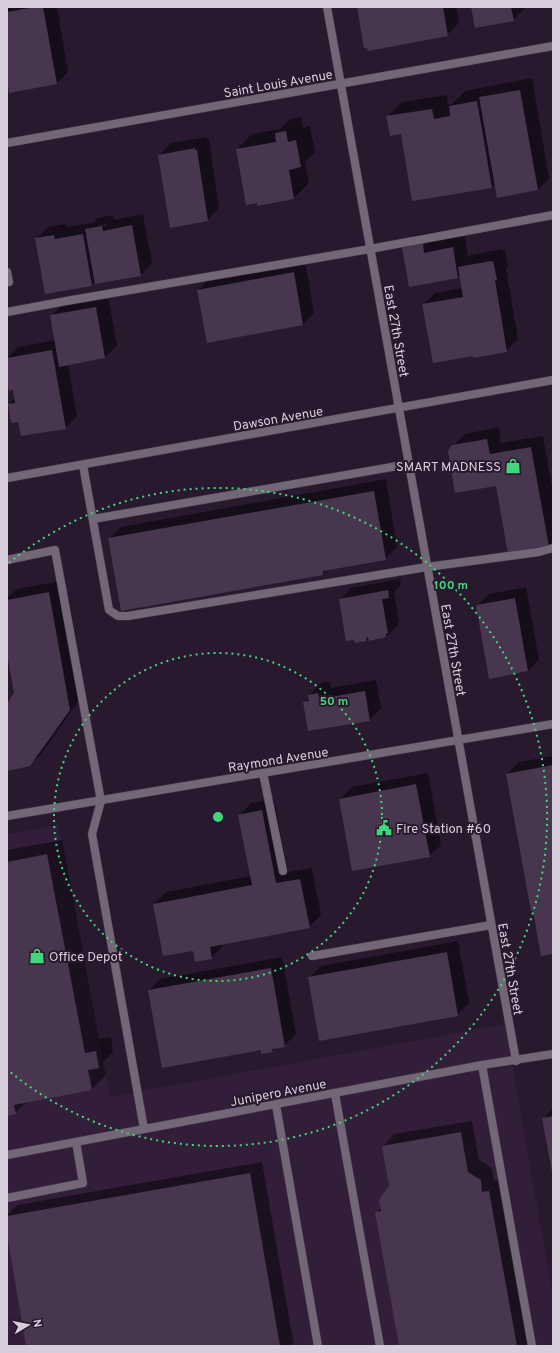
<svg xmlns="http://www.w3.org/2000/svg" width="560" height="1353" font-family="Overpass,sans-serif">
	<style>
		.built { fill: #331e3a }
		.shadow { fill: #0007; fill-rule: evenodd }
		.building { fill: #48364e }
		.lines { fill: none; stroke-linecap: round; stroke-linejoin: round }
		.service-casing { stroke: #45364b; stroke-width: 9 }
		.minor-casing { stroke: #45364b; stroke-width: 9 }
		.tertiary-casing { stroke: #45364b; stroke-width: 9 }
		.service { stroke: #736777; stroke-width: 8 }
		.minor { stroke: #736777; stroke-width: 8 }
		.tertiary { stroke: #736777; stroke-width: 8 }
		.ring { fill: none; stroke: #42d77c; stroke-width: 2; stroke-dasharray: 2 4 }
		.labels { text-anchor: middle; stroke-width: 4; stroke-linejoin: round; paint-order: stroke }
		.street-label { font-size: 13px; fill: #d8cddc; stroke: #29192f }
		.poi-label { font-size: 13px; fill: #d8cddc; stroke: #29192f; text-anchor: start }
		.centre { fill: #42d77c; stroke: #29192f; stroke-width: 2 }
		.ring-label { font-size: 12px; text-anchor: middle; font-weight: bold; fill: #42d77c; stroke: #29192f; stroke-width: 4; stroke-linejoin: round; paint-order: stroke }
	</style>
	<rect width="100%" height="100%" fill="#29192f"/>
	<path class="built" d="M58 825 110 1097 505 1024 553 1297V1346H7V834Z"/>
	<path class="shadow" d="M7 7H57L68 72 57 83 7 74Z
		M358 7H456L459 23 447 35Z
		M472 7H525V8L513 20Z
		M532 78 549 178 538 190 496 183 492 187 413 200 402 133 387 117 402 102 447 95 448 105 452 104 465 91Z
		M301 117 303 128 310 126 315 152 305 162 309 183 294 198 237 149 252 134 280 129 290 119Z
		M207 137V139H209L219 208 208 220 159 155 171 143Z
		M143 214 152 263 141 275 96 281 92 285 36 239 48 227 65 224 66 227 93 223 98 218 113 215 114 220ZM107 224V226L98 228V226Z
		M434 232 436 241 465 236 468 258 470 255 502 249 503 251 505 250 508 267 506 269 518 339 506 351 423 305 435 293 462 288 460 275 458 277 403 247 415 235Z
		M305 261 314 313 303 325 198 290 210 278Z
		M108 296 117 346 105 357 68 364 77 416 65 428 19 421 9 404 15 398 14 389 7 376V358L19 347 55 340 51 316 63 304Z
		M499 427 501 443 543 436 553 493V541L549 546 497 485 453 446 465 434Z
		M386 479 397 547 385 559 327 570 323 574 109 539 121 527Z
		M400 579 401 585 394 592 399 621 397 623 398 625 386 637 369 636 366 640 340 600 351 588Z
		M60 581 81 697 42 753 30 765 7 770V700H10L15 694 7 648V598L17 589Z
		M526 587 539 659 528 671 477 606 489 594Z
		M376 680 381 708 370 720 304 703 310 698 309 695 321 683 330 682 331 688Z
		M553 756V953L507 774 519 762Z
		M428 773 441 845 429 856 340 799 352 787Z
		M274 799 288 872 312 868 321 915 309 927 222 944 223 946 211 958 194 949 154 904 166 892 251 876 240 815 251 803Z
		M62 840 99 1039 111 1037 113 1052 103 1062 106 1075 91 1090 27 1102 15 1113 7 1115V850Z
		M458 941 469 1003 457 1015 309 978 321 966Z
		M282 957 296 1034 284 1046 276 1047 272 1051 262 1049 149 990 160 979Z
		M553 1108V1171L544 1118Z
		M472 1121 479 1160 492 1168 494 1181 501 1180 531 1346H400L377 1212 382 1207 390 1186 383 1146 394 1134Z
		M262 1162 294 1346H27L7 1228V1215L17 1205Z"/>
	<path class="building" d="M35 7H43L57 84 9 93 7 79V12Z
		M357 7H443L448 36 368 51 367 48H364Z
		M471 7H511L514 21 475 28Z
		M520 90 538 190 497 198 479 97Z
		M477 101 492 188 412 201 401 134 390 136 386 116 432 109 434 119 450 116 449 106Z
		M286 131 288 142 296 140 301 167 289 170 294 199 257 206V203L246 205 236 149 276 142 275 133Z
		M195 148V150H197L208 221 170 228 158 155Z
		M132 225 141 276 95 284 85 229 102 226 103 231Z
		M83 234 92 286 45 294 35 238 54 235 55 239Z
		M423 243 424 253 453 247 458 278 409 287 402 247Z
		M491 261V262L493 261 497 280H495L507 352 473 358V356L433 363 422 304 463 297 458 267Z
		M294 272 303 325 207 343 197 290Z
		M96 307 105 358 59 367 50 315Z
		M52 350 66 429 21 436 18 422 11 423 8 404 15 403 13 390 9 391 7 382V358Z
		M487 439 490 454 531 447 549 547 508 554 496 486 455 493 448 451 452 445Z
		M374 491 386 560 323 571V575L121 611 108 538Z
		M388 590 389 598 382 599 388 633 386 634V637L369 641 368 637 366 638V641L355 643 354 640 346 641 339 599Z
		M49 592 70 710 30 766 7 771V703L14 693 7 654V600Z
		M515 598 528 671 489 679 476 605Z
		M365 691 370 721 308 731 303 702 309 701 308 695 318 693 319 699Z
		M553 765V954L541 956 533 911H531L506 774Z
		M416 784 430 857 352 871 339 799Z
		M262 810 276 883 300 879 310 928 210 947 212 959 195 962 193 951 163 956 153 904 252 885 238 815Z
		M47 854 85 1053 96 1051 99 1068 88 1070 92 1090 14 1105 16 1114 7 1116V862Z
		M447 952 458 1016 319 1041 308 977Z
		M271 968 285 1047 272 1049 273 1052 261 1054V1050L162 1068 148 990Z
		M553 1116V1172H552L542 1118Z
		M461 1132 468 1172 481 1180 482 1192 489 1191 517 1346H399L375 1212 381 1211 379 1200 389 1186 382 1146Z
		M250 1173 280 1346H26L7 1234V1216Z"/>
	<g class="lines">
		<defs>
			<path id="service" d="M7 272 9 282
				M7 312 72 300 370 249 553 215
				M83 465 109 610 118 616H128L427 567 539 552 553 548
				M93 519 409 464
				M7 560 55 550 101 801 92 834 144 1129
				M263 773 283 871
				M312 956 491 925
				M482 1065 532 1346
				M335 1094 380 1346
				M276 1105 318 1346
				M7 1198 83 1183 76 1142"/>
			<path id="minor" d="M327 7 516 1061
				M7 143 553 46
				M7 478 553 380
				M7 816 553 724"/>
			<path id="tertiary" d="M7 1155 482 1065 553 1054"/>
		</defs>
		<use href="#service" class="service-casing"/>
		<use href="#minor" class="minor-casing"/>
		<use href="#tertiary" class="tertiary-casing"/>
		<use href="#service" class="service"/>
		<use href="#minor" class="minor"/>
		<use href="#tertiary" class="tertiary"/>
	</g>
	<g class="ring">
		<circle cx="218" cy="817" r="164"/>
		<path d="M9 563A329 329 0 1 1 9 1071"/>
	</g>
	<defs>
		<symbol id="shop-bare" viewBox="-9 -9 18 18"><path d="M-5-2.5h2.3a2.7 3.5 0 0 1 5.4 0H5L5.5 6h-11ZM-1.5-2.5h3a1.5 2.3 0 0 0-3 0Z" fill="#42d77c" stroke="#29192f" stroke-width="2.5" paint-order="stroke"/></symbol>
		<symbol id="civic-bare" viewBox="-9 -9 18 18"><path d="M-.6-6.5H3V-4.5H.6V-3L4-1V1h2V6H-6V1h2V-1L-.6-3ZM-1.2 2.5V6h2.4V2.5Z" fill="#42d77c" stroke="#29192f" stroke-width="2.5" paint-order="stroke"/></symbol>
	</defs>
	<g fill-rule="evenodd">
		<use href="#shop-bare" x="502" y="455" width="22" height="22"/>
		<use href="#civic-bare" x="373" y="817" width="22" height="22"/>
		<use href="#shop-bare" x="26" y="945" width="22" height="22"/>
	</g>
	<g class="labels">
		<g class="street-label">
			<text transform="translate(278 83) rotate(-10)" y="5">Saint Louis Avenue</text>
			<text transform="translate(397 331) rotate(80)" y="5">East 27th Street</text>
			<text transform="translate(278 418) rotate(-10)" y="5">Dawson Avenue</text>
			<text transform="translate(454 650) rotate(80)" y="5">East 27th Street</text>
			<text transform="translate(278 759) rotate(-9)" y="5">Raymond Avenue</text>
			<text transform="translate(511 969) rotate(80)" y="5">East 27th Street</text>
			<text transform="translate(278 1092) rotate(-11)" y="5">Junipero Avenue</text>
		</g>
		<g class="poi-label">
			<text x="501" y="471" text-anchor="end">SMART MADNESS</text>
			<text x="396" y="833">Fire Station #60</text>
			<text x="49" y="961">Office Depot</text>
		</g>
	</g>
	<circle cx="218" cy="817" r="6" class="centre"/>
	<g class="ring-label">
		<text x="451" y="589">100 m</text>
		<text x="334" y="705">50 m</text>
	</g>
	<rect width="560" height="1353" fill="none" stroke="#d8cddc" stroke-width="16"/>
	<g transform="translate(28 1325) rotate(80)" stroke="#29192f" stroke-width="3" paint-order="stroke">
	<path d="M0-3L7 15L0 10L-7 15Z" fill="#d8cddc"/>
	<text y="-6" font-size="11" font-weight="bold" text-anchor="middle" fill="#d8cddc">N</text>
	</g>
</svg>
